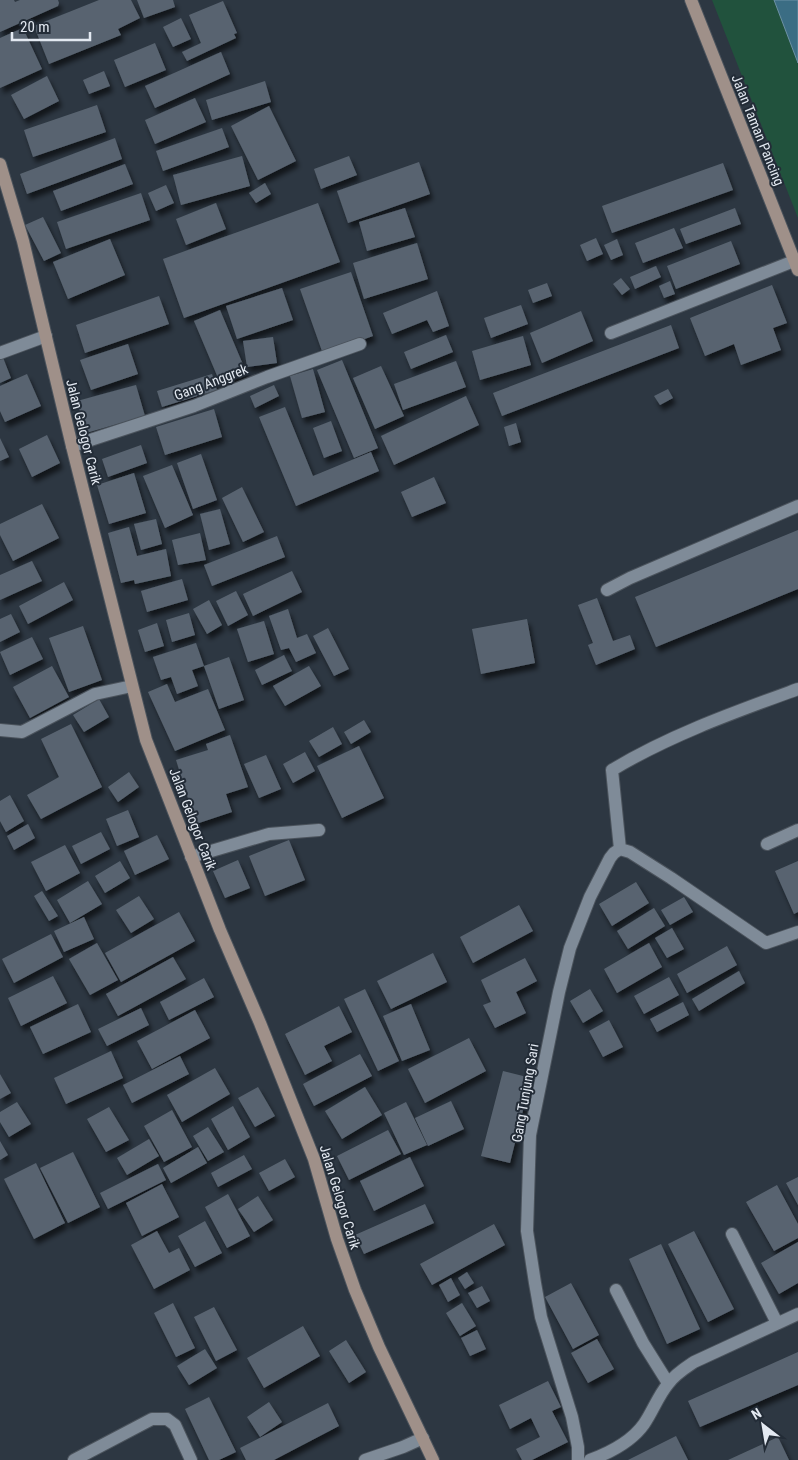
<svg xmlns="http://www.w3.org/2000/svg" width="798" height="1460" font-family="'Roboto Condensed',sans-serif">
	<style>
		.green { fill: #21523d }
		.water { fill: #3b6d84; stroke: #6d92a5 }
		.building { fill: #596470; filter: url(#shadow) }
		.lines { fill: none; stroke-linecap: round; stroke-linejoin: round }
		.lane-casing { stroke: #4b535c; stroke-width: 14 }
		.street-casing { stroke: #4b535c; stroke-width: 14 }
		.secondary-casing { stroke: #4b535c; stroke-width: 14 }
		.lane { stroke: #7f8b98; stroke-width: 12 }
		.street { stroke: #7f8b98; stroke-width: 12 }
		.secondary { stroke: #9f9089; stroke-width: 12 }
		.labels { text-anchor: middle; stroke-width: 4; stroke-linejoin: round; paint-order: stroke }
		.street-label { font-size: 14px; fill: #e3e9f1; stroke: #232c37 }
	</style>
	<defs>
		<filter id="shadow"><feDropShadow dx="3" dy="5.5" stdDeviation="2.5" flood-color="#0009"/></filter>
	</defs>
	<rect width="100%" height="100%" fill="#2d3742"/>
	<path class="green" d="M712 0H774L798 63V218Z"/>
	<path class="water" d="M774 0H798V63Z"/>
	<path class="building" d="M0 0H14L15 2 20 0H58L59 3 58 6 0 32Z
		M99 0H131L140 18 118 29 121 35 49 64 34 26Z
		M137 0H173L175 7 144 18Z
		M223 1 237 33 234 34 236 38 187 61 182 52 201 43 189 15Z
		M181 18 191 39 173 47 163 27Z
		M23 28 42 69 0 88V38Z
		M155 43 166 70 125 87 114 60Z
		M221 52 230 74 155 108 145 86Z
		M104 71 110 86 89 94 83 80Z
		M47 76 59 101 24 119 11 95Z
		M265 81 271 102 212 120 206 100Z
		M195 98 206 122 155 144 145 120Z
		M97 105 106 132 33 157 24 130Z
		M269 106 296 161 258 180 231 126Z
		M222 128 229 147 163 171 156 151Z
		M115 138 122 159 27 194 20 174Z
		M242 156 250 186 181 205 173 175Z
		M349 156 357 175 321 189 314 169Z
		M419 162 430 194 348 223 337 191Z
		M723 163 733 190 612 233 602 206Z
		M125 164 133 184 61 211 53 191Z
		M265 183 271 194 256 203 249 193Z
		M166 185 174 203 156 211 148 193Z
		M141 193 150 220 66 249 57 222Z
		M216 203 226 229 186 245 176 219Z
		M318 203 340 262 184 318 163 259Z
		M405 208 415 237 367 251 359 222Z
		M735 208 741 224 686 244 680 229Z
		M43 217 61 253 44 261 25 225Z
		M674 228 683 248 643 263 635 243Z
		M596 238 603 254 587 261 580 245Z
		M110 239 125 275 68 299 53 262Z
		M617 239 623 255 611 260 604 245Z
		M731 241 740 264 676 289 667 266Z
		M417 243 428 279 364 299 353 263Z
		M656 266 661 277 635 289 630 277Z
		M351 272 373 336 323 354 300 289Z
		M621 278 630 289 622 295 613 284Z
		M670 281 675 294 664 298 659 286Z
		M547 283 552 296 533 303 528 290Z
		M772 285 787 323 773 328 781 350 741 365 734 344 705 356 690 318Z
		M282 288 293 320 237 339 226 306Z
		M437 291 449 326 433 332 427 320 392 334 383 313Z
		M159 296 169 324 85 353 76 325Z
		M521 305 528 324 491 338 484 318Z
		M220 310 247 374 221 385 194 321Z
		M581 311 593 341 542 363 530 333Z
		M671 325 679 348 502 416 493 393Z
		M446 335 453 352 411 369 404 352Z
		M523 336 531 365 480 380 472 351Z
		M273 337 277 363 247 367 243 341Z
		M128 344 138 374 91 390 80 360Z
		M0 355H2L11 378 0 383Z
		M342 360 378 448 354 458 317 370Z
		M456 361 466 387 403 410 394 384Z
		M381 366 404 416 375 429 353 378Z
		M313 369 325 412 302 418 290 376Z
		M27 374 41 406 5 422 0 411V386Z
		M212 374 217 390 162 407 157 391Z
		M136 385 145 416 86 433 77 401Z
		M274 385 279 396 255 408 250 396Z
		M668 389 673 398 660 405 654 396Z
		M466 396 479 425 394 465 381 436Z
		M285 407 313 476 371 452 379 471 296 506 259 417Z
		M214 409 222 437 165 455 156 427Z
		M331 421 342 451 324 458 313 428Z
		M516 423 521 442 509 446 504 427Z
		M47 435 60 463 32 477 19 449Z
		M0 438 9 457 0 461Z
		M141 445 147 463 108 477 102 459Z
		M201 454 217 500 193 509 177 463Z
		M172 465 193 515 165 528 143 476Z
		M134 473 146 513 109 524 97 485Z
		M434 477 446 503 412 517 401 492Z
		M242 487 264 532 243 542 222 498Z
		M42 504 59 538 13 561 0 535V524Z
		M220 509 230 544 209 550 200 514Z
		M156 519 162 544 141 550 134 524Z
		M129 527 137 556 166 549 171 576 135 584 134 580 121 583 108 533Z
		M798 530V589L656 647 635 597Z
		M200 533 206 560 178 565 172 540Z
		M277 536 285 557 212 586 204 565Z
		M32 561 42 581 0 600V575Z
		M292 571 302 592 253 616 243 594Z
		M182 579 188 600 147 612 141 591Z
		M64 582 73 600 28 624 19 606Z
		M236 591 248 615 228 626 216 601Z
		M597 598 613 641 630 635 635 649 596 665 588 645 593 643 578 605Z
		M209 600 222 625 207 634 193 609Z
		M288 609 297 638 307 634 316 653 296 662 289 648 281 650 269 616Z
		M189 613 195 635 172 642 166 620Z
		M11 614 20 632 0 642V619Z
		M527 619 535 663 481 674 472 629Z
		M264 621 274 654 248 662 237 629Z
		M157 623 164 646 145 652 138 630Z
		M83 626 102 680 69 692 49 638Z
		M328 628 349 669 334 676 313 636Z
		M32 637 43 659 10 675 0 652Z
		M196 643 204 666 192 670 198 686 177 694 171 677 161 680 153 657Z
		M284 655 292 671 262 685 255 670Z
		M229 657 244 700 219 709 204 666Z
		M52 666 69 697 30 718 13 687Z
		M309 666 321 686 285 706 273 686Z
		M167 684 175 702 208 689 225 730 175 751 148 692Z
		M99 699 109 717 84 732 73 715Z
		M364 720 371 732 351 744 344 732Z
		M71 724 102 787 41 819 27 795 59 777 41 739Z
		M333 727 342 744 319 757 309 741Z
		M230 735 248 787 226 794 232 812 196 824 176 760 208 750 206 744Z
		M359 746 384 798 342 818 317 766Z
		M305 752 315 771 293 783 283 764Z
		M266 755 281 789 259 798 244 764Z
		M129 772 139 787 118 802 108 787Z
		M10 795 24 821 6 832 0 821V801Z
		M128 810 139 837 117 846 106 819Z
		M28 824 35 838 14 850 7 836Z
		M101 832 110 849 81 864 72 846Z
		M157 835 169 859 135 875 124 851Z
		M289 840 305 880 265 896 249 856Z
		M65 845 80 873 46 891 31 862Z
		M238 860 250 888 225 898 213 871Z
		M120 861 130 878 105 893 95 876Z
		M798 861V912L794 914 775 871Z
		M88 881 102 904 70 923 57 900Z
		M636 882 649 903 612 926 599 904Z
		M42 891 58 916 49 921 34 896Z
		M139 896 154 919 131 933 116 910Z
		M684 897 693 912 670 925 661 910Z
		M519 905 533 931 473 963 460 937Z
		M654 908 665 926 628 949 617 931Z
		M179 912 195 941 121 982 105 953Z
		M84 917 94 939 64 952 54 931Z
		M672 928 684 949 667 958 655 938Z
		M51 934 63 957 14 983 2 959Z
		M97 943 118 980 90 995 69 959Z
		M649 943 662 967 617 993 604 969Z
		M727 946 737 965 687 993 677 974Z
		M433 953 447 982 391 1009 377 981Z
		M173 957 186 979 118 1016 106 994Z
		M525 958 537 981 516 992 526 1013 495 1028 483 1005 491 1002 481 980Z
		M739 971 745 983 699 1011 692 999Z
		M53 976 67 1003 21 1026 8 998Z
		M669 977 679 995 644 1014 634 996Z
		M204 978 214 997 169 1020 160 1002Z
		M365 989 399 1061 378 1071 344 999Z
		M590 989 603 1011 583 1023 570 1001Z
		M683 1002 689 1015 657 1032 650 1019Z
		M78 1004 91 1032 43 1054 30 1027Z
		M411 1004 430 1050 402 1061 383 1016Z
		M339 1006 352 1032 324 1046 332 1061 305 1075 285 1034Z
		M141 1008 149 1025 107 1046 98 1029Z
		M195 1010 210 1038 152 1069 137 1041Z
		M609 1020 623 1047 603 1057 589 1031Z
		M469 1038 486 1071 425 1103 408 1069Z
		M111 1051 123 1078 66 1104 54 1078Z
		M360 1054 372 1076 314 1106 303 1084Z
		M180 1056 189 1074 132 1103 123 1085Z
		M215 1068 230 1094 182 1122 167 1095Z
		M503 1071 531 1078 510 1163 481 1156Z
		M0 1074 11 1093 0 1099Z
		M258 1087 275 1116 255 1127 238 1098Z
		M365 1087 382 1115 342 1139 325 1111Z
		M451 1101 464 1129 428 1146 415 1118Z
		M17 1102 31 1124 9 1137 0 1122V1112Z
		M406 1102 427 1145 404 1155 384 1113Z
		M233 1106 250 1137 228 1150 211 1119Z
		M109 1107 129 1140 106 1152 87 1119Z
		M172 1110 192 1147 164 1162 144 1126Z
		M208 1127 224 1152 208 1161 193 1136Z
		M388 1130 401 1154 349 1180 337 1156Z
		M149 1139 159 1156 127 1175 117 1158Z
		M0 1141 8 1155 0 1160Z
		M198 1147 207 1163 171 1183 163 1168Z
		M73 1152 100 1207 68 1223 40 1168Z
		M244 1155 252 1169 218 1187 211 1173Z
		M410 1157 424 1186 374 1211 360 1181Z
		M285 1159 295 1177 269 1191 259 1173Z
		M36 1163 65 1223 34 1239 4 1179Z
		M158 1164 166 1180 108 1209 100 1193Z
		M798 1177V1205L786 1183Z
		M162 1184 179 1217 142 1236 126 1203Z
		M777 1185 798 1224V1238L774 1251 746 1202Z
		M228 1194 250 1236 227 1248 205 1207Z
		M258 1196 273 1220 254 1232 238 1209Z
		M425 1204 434 1223 364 1254 355 1235Z
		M205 1221 222 1253 195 1267 178 1236Z
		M494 1224 505 1245 432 1285 420 1264Z
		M157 1231 169 1253 179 1248 190 1270 154 1289 131 1245Z
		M694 1231 734 1309 708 1322 668 1244Z
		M798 1242V1283L779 1294 761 1263Z
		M661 1244 700 1329 667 1344 629 1259Z
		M467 1272 474 1283 465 1289 458 1278Z
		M451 1278 460 1295 448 1302 439 1285Z
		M571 1283 599 1335 573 1349 545 1297Z
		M482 1286 490 1301 477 1308 468 1293Z
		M173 1303 195 1348 176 1357 154 1313Z
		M462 1303 476 1326 460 1336 446 1313Z
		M214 1307 237 1350 216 1361 194 1317Z
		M303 1326 320 1356 264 1388 247 1358Z
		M477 1330 486 1349 470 1356 461 1338Z
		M597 1339 614 1369 588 1383 571 1353Z
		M346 1340 366 1372 349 1383 329 1351Z
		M205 1349 217 1368 189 1385 177 1366Z
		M798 1352V1385L700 1427 688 1401Z
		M548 1381 561 1407 552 1411 568 1442 532 1460H522L516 1449 540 1437 531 1418 510 1429 499 1405Z
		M209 1397 236 1452 219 1460H209L185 1409Z
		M269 1402 282 1422 260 1437 247 1417Z
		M328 1403 339 1426 274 1460H246L240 1448Z
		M676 1436 688 1460H628Z
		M778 1437 789 1460H728Z"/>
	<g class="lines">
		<defs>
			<path id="lane" d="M607 590 630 578 798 506
				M74 1460 152 1419H167L175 1425 191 1460
				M365 1460 403 1447 423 1438"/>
			<path id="street" d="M611 333 794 261
				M0 353 46 336
				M72 446 194 406 267 377 360 344
				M0 730 22 732 95 694 132 686
				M767 844 798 830
				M620 849 630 852 671 878 766 943 798 932
				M191 857 269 834 319 830
				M732 1234 777 1323
				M616 1290 643 1343 668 1383
				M578 1460V1447L572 1417 541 1317 535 1283 527 1231 529 1165 530 1135 559 992 570 948 590 897 610 858 614 853 620 849 612 770C670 735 735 712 798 689
				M590 1460C609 1453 632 1441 644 1424 653 1411 658 1396 668 1384 674 1375 685 1368 694 1362L798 1314"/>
			<path id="secondary" d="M691 0 798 270
				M0 164 23 241 72 446 146 740 220 930 260 1023 314 1159 337 1239 355 1290 379 1347 433 1460"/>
		</defs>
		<use href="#lane" class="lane-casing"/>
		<use href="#street" class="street-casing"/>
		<use href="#secondary" class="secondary-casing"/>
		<use href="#lane" class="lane"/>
		<use href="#street" class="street"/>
		<use href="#secondary" class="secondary"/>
	</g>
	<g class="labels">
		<g class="street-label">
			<text transform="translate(758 130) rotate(68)" y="5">Jalan Taman Pancing</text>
			<text transform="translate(211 382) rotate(-21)" y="5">Gang Anggrek</text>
			<text transform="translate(84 432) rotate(76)" y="5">Jalan Gelogor Carik</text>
			<text transform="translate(193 819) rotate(69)" y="5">Jalan Gelogor Carik</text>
			<text transform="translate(525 1093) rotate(-80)" y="5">Gang Tunjung Sari</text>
			<text transform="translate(340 1197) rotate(73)" y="5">Jalan Gelogor Carik</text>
		</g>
	</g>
	<g transform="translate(763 1425) rotate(329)" stroke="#232c37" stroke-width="4" paint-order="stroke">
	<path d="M0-4L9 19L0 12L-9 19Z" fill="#e3e9f1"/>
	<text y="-8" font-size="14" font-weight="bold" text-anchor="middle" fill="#e3e9f1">N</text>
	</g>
	<path d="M12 32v8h78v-8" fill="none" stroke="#e3e9f1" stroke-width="2.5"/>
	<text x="20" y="32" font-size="15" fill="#e3e9f1" stroke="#232c37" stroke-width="4" paint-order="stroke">20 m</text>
</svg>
